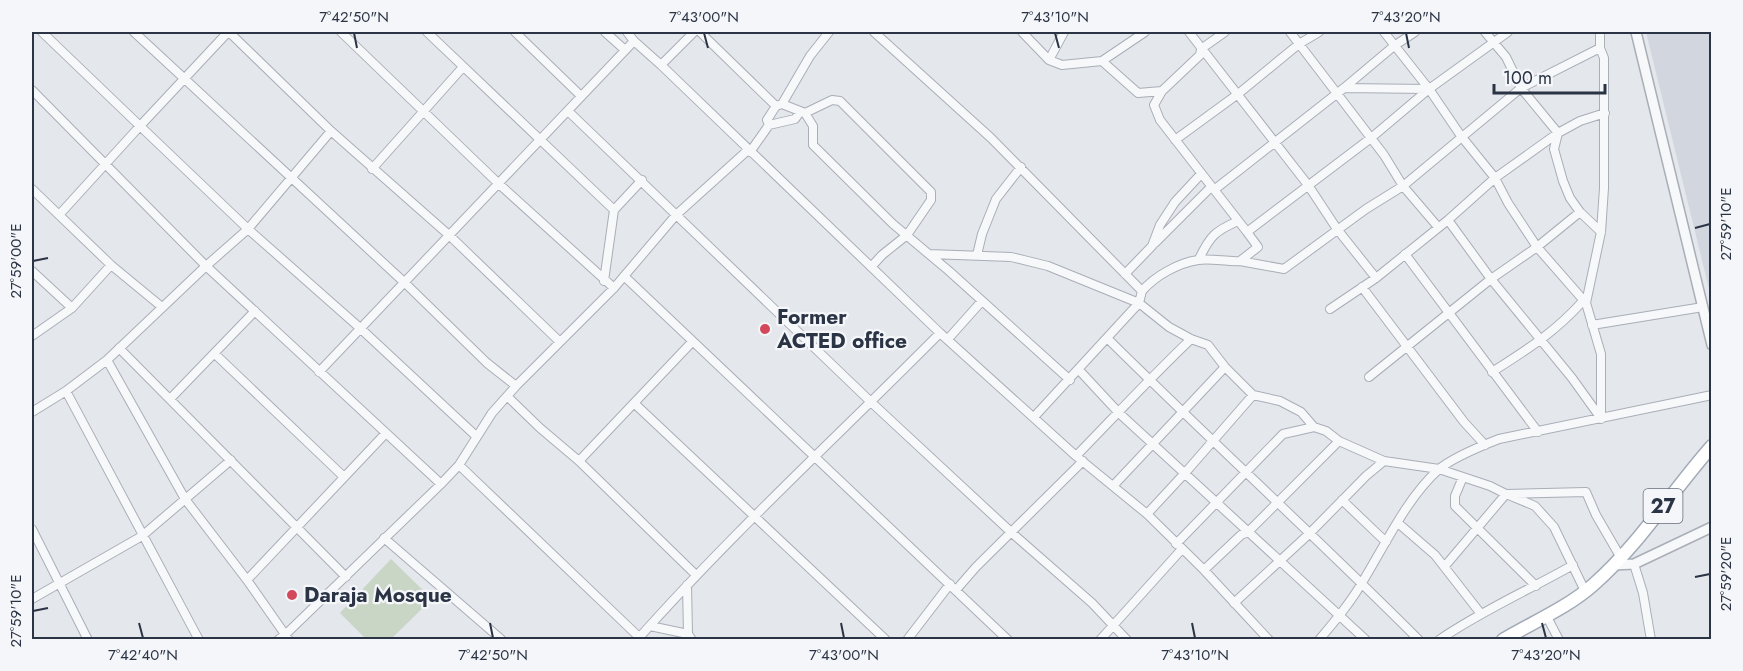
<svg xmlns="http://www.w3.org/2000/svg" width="1743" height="671" font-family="Jost,sans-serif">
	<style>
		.built { fill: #d2d6de }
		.garden { fill: #c9d6c5 }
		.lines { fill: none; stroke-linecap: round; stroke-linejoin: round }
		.minor-casing { stroke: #a9aeb7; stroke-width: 10 }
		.tertiary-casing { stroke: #a9aeb7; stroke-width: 12 }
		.primary-casing { stroke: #a3abb8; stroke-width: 15 }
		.minor { stroke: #f7f8fa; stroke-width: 8 }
		.tertiary { stroke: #f7f8fa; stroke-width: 9 }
		.primary { stroke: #fff; stroke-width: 12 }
		.ticks { fill: none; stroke: #2b3445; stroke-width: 2 }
		.poi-dot { fill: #d1495b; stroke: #f4f6f9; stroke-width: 2 }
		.labels { text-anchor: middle; stroke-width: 4.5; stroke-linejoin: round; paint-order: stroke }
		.shield { fill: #f4f6f9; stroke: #676e7b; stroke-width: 1.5 }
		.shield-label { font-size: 20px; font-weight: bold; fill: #2b3445 }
		.poi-label { font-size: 21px; font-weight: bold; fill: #2b3445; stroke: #f4f6f9; text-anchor: start }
		.neatline { fill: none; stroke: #2b3445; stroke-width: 2 }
		.ticks-label { font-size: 15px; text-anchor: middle; fill: #2b3445 }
	</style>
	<rect width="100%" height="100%" fill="#e4e7ec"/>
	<path class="built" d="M1646 32H1711V297Z"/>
	<path class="garden" d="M391 559 432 599 391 639H366L340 613Z"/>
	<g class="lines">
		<defs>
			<path id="minor" d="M42 32 140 126 59 215
				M134 32 405 283 487 363 516 386
				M228 32 140 126 248 229 360 328 476 436
				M229 32 331 131 450 236 560 342
				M341 32 499 184 614 288
				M427 32 614 210 642 180
				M515 32 581 96
				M605 32 625 50
				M627 32 634 41 661 65 940 333 1076 456 1147 514 1204 570 1269 640
				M700 32 776 106
				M874 32 991 138 1142 291 1139 303 1034 417
				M1022 32 1049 60 1062 65 1102 61 1145 32
				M1189 32 1308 185 1337 229 1376 278
				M1290 32 1384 155 1403 186 1438 227
				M1384 32 1429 89 1461 136 1495 178 1508 203 1537 247 1586 303 1601 354V419
				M1485 32 1506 57 1521 88 1558 133 1554 149 1563 181 1570 198 1580 212 1601 232
				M1049 60 1064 32
				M1102 61 1138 93 1162 91 1154 105 1160 120 1247 232
				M661 65 694 32
				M1344 88 1429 89
				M32 90 206 266 441 484
				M1162 91 1200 55 1201 49 1225 32
				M782 104 805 113 832 100 840 101 931 192V200L907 235 882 255 871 267
				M568 111 872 403 1012 533 1092 603 1127 640
				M805 113 813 126V145L893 224 949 271 1070 380
				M769 125 795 119 800 112
				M1175 140 1238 94 1299 44 1319 32
				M750 152 769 125 767 120 776 106 782 104 810 56 829 32
				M372 169 463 67
				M32 189 111 265 162 307
				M1214 190 1344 88 1394 46 1415 32
				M1448 220 1491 279 1572 378 1600 417
				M1155 243 1211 187
				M929 254 1011 257 1048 266 1139 303 1169 327 1191 339 1208 345 1225 367 1253 395 1280 401 1301 412 1314 427 1326 431 1339 441 1384 461 1439 469 1490 486 1506 494 1586 492 1596 515 1621 558
				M1405 254 1538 432
				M977 255 982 234 996 199 1021 167
				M1199 259C1210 236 1215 231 1238 221
				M1240 261 1284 269 1366 209 1403 186 1521 88 1600 48
				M32 271 72 308
				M1125 274 1152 246 1160 225 1175 202 1201 174
				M624 276 1008 640
				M604 281 614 210
				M1362 287 1464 422 1485 445
				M1142 291C1155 276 1178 263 1198 260 1211 258 1227 262 1240 261L1258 247 1247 232 1371 138 1429 89 1508 32
				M1586 303 1601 232 1604 188V58L1600 48V32
				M1330 309 1376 278 1448 220 1495 178 1558 133 1580 121 1605 113
				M1592 325 1703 307
				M32 336 72 308 111 265
				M1107 338C1210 440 1316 537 1419 640
				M948 339 981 302
				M119 348 346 577
				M215 354 343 476
				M107 360 185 499 247 580 289 640
				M1079 370 1119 413 1366 640
				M319 372 634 41
				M1492 372C1528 349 1554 333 1583 301
				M1369 377 1491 279 1537 247 1580 212
				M66 391 199 640
				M507 396 540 428 579 461 696 575
				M170 399 255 311
				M635 404 886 640
				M32 412 66 391 107 360 206 266 248 229 331 131
				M1076 456C1114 417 1151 377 1191 339
				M579 461 692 342
				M459 465 639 637
				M1463 477 1455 496V506L1536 586
				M1113 486 1225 367
				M1342 500 1386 542
				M1147 514 1185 473 1253 395
				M1398 523 1435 555 1481 614
				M32 529 88 640
				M384 538 502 640
				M1176 544 1283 434 1314 427
				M1634 564 1643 593 1651 640
				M1445 566 1506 494 1535 506 1554 527 1585 591
				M1204 570 1241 535 1248 532 1339 441
				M247 580 385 434
				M687 585 688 634 692 640
				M956 590 976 567 1083 461
				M32 599 142 536 231 460
				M1234 603 1309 534 1366 476 1384 461
				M1546 615 1559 640
				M650 626 688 634
				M278 640 286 634 441 484 459 465 492 413 516 386 614 288 676 215 748 150
				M637 640C733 532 839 435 940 333
				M907 640 950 584
				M1100 640 1182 549
				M1319 640C1335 621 1351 602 1363 581 1385 545 1407 498 1438 470 1453 457 1481 446 1499 439L1712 395
				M1439 640C1481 611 1529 590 1573 565"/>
			<path id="tertiary" d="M1636 32 1712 345
				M1613 565 1634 564 1712 527"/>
			<path id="primary" d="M1503 640C1533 622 1567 608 1593 585 1639 545 1672 491 1712 446"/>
		</defs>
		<use href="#minor" class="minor-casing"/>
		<use href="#tertiary" class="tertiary-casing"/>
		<use href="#primary" class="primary-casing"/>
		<use href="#minor" class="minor"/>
		<use href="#tertiary" class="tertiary"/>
		<use href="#primary" class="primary"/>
	</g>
	<path class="ticks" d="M354 33 357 48M704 33 708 48M1055 33 1059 48M1406 33 1409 48M1695 228 1710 224M33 261 48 258M1695 577 1710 574M33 611 48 608M139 623 143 638M490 623 493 638M841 623 844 638M1192 623 1195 638M1542 623 1546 638"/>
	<g class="poi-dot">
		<circle cx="765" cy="329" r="6"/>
		<circle cx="292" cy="595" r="6"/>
	</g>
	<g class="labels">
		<rect class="shield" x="1643.5" y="489" width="39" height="34" rx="4.5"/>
		<g class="shield-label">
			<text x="1663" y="513">27</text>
		</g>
		<g class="poi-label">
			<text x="777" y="324">Former<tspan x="777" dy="24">ACTED office</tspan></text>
			<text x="304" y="602">Daraja Mosque</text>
		</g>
	</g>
	<rect width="1743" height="671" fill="none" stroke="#f4f6f9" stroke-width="66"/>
	<path d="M1494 84v9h111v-9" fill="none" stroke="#2b3445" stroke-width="3"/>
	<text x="1503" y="84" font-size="18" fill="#2b3445" stroke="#f4f6f9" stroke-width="4.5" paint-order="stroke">100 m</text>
	<rect x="33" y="33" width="1677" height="605" class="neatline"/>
	<g class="ticks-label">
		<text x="354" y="22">7°42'50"N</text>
		<text x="704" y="22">7°43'00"N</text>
		<text x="1055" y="22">7°43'10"N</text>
		<text x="1406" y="22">7°43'20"N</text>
		<text transform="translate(1726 224) rotate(-90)" y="5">27°59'10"E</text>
		<text transform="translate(16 261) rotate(-90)" y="5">27°59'00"E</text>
		<text transform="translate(1726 574) rotate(-90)" y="5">27°59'20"E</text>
		<text transform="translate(16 611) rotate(-90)" y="5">27°59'10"E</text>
		<text x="143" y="660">7°42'40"N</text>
		<text x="493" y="660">7°42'50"N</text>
		<text x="844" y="660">7°43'00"N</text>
		<text x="1195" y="660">7°43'10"N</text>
		<text x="1546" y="660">7°43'20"N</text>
	</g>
</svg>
